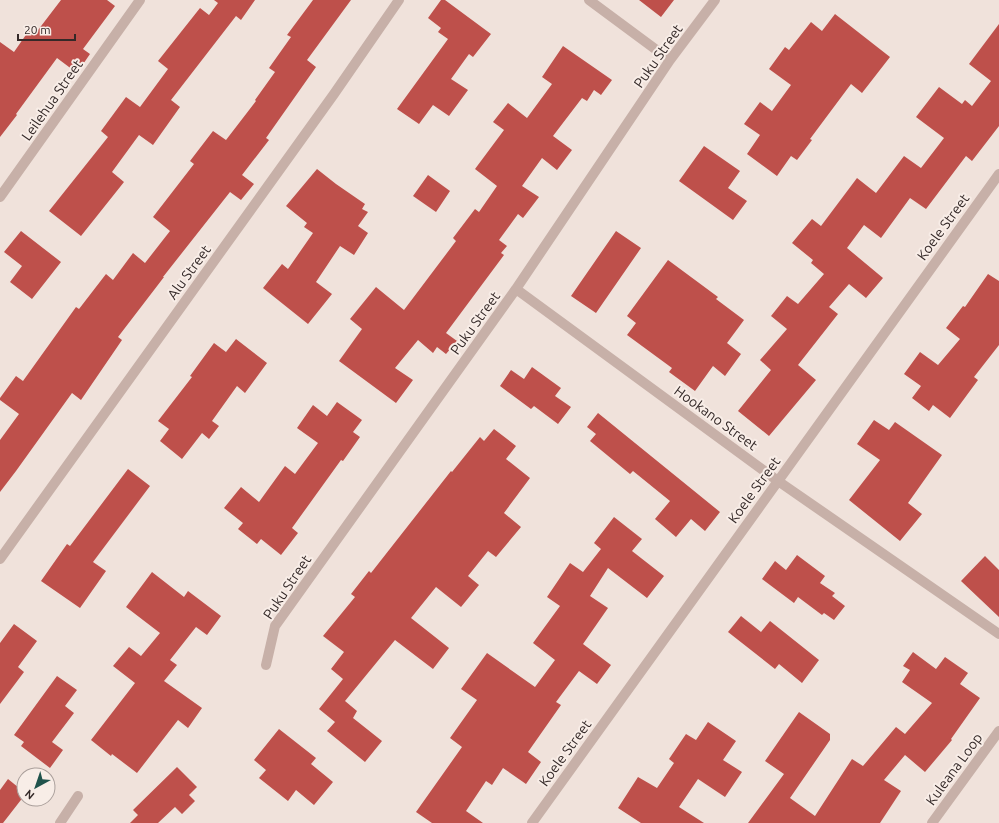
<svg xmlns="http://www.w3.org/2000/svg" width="999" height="823" font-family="Ubuntu,sans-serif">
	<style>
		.building { fill: #be504b }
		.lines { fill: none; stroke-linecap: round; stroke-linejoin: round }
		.minor { stroke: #c7b0a8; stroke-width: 10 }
		.labels { text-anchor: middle; stroke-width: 4; stroke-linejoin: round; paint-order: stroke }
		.street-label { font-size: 14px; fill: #342928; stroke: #f8ede7 }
	</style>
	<rect width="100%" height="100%" fill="#f0e2db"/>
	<path class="building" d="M61 0H107L115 6 83 49 90 54 77 73 57 58 16 114 17 115 0 137V42L14 52 30 29 35 34Z
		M214 0H255L241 20 236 16 171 100 180 107 153 145 139 135 112 172 124 182 81 236 49 211 108 137 101 131 126 97 140 107 168 69 158 61 200 8 209 15 218 3Z
		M313 0H351L307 60 316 67 266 138 269 140 242 175 254 184 241 200 230 192 163 277H164L118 337 122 340 81 400 72 393 16 471 0 492V440L19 414 0 400V398L16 376 23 381 76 307 79 309 106 274 113 280 133 253 145 263 170 231 153 217 194 164 190 161 213 131 226 140 256 101 255 100 275 72 269 68 291 37 287 35Z
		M441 0H445L491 34 473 57 469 54 451 79 468 90 449 116 433 105 419 124 397 109 448 39 438 32 441 28 428 18Z
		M639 0H674L661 17Z
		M835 14 890 57 862 93 851 84 810 139 812 140 797 160 791 156 777 176 747 154 760 135 744 124 760 102 772 111 791 85 769 69 785 47 789 50 811 22 822 31Z
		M999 24V126L972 161 966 156 926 209 910 198 881 238 864 225 847 248 883 278 866 298 849 284 829 307 838 314 798 365 816 380 769 436 738 411 771 370 760 360 787 329 771 316 787 296 798 304 824 274 811 263 813 260 792 243 812 219 821 226 857 178 876 193 904 156 921 168 944 138 916 117 939 87 962 104 965 100 972 106 991 81 969 64Z
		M563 46 612 80 601 95 594 90 587 101 582 98 553 136 572 150 557 170 542 158 522 186 539 197 523 218 518 214 499 240 507 246 501 253 504 255 446 333 457 341 446 354 437 347 433 353 418 340 395 368 413 380 396 403 339 361 362 329 350 319 376 287 404 310 456 241 453 238 475 209 479 212 497 186 475 169 504 130 493 122 508 103 527 118 552 84 542 77Z
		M704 146 740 171 728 188 747 201 733 220 679 181Z
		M317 169 336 184 365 204 362 209 368 212 358 226 368 233 354 255 340 246 316 282 332 294 308 324 263 288 282 264 288 269 313 233 304 227 307 223 286 206Z
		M428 175 450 191 436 212 413 196Z
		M21 231 61 262 32 299 10 282 22 266 4 252Z
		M616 231 641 248 596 313 571 296Z
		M668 260 718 297 716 299 744 320 727 343 741 354 725 376 713 366 695 391 669 372 672 368 627 335 636 323 627 316Z
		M988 274 999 281V345L974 377 978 380 950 418 933 405 929 411 912 398 921 386 904 374 920 352 938 365 960 339 946 328 963 306 965 307Z
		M236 339 267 363 245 393 237 386 212 421 219 426 209 439 202 433 182 459 160 441 169 429 158 421 192 377 190 376 214 343 226 352Z
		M532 367 561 388 555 396 571 407 558 424 534 406 531 409 500 386 511 370 524 379Z
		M337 402 362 420 353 432 360 437 343 461 341 460 292 528 298 533 281 555 261 539 257 544 238 529 243 523 224 508 241 487 259 502 285 466 295 474 318 443 297 428 313 405 327 416Z
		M598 413 720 512 705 531 691 519 676 537 655 519 670 501 633 471 630 474 590 441 596 434 587 427Z
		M874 420 889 430 895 422 942 455 908 503 922 514 900 541 849 500 880 460 857 444Z
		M494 429 516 446 506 459 530 478 504 513 521 527 496 557 488 551 468 576 479 585 461 607 436 587 411 618 449 648 433 669 395 640 345 701 357 711 353 718 382 741 365 762 327 731 335 722 319 709 343 679 331 669 344 652 323 636 355 597 351 594 369 571 371 573 451 471 452 472 480 437 484 441Z
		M128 469 150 486 93 562 106 571 80 608 41 581 67 544 70 546Z
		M614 517 642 539 632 551 664 576 647 598 608 568 590 596 608 608 583 644 611 665 597 684 579 671 556 702 561 705 528 752 541 762 526 784 503 768 492 785 486 781 466 811 483 823H432L416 812 462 747 450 738 477 700 461 689 487 653 535 687 555 660 533 643 560 606 547 597 570 563 583 572 601 549 594 543Z
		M797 555 825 576 820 583 835 593 832 596 845 606 834 620 824 613 822 615 798 597 794 603 762 579 775 561 786 570Z
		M985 556 999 570V617L961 581Z
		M152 572 184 597 188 591 221 616 207 635 196 627 170 660 177 665 164 681 202 708 188 728 178 720 137 773 112 754 111 756 91 740 135 683 113 666 129 647 141 656 160 633 126 607Z
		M741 616 761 632 770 621 819 660 802 683 779 664 775 669 728 632Z
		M14 624 37 641 18 667 24 672 0 704V643Z
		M913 652 936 669 945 657 968 673 960 684 980 698 951 739 952 740 925 772 905 755 884 780 901 791 880 823H748L784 774 765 761 799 712 830 734V740L790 798 815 816 852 759 863 766 896 727 905 734 932 703 902 682 910 670 903 666Z
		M57 676 77 690 65 706 74 713 52 742 63 750 50 768 21 746 24 742 14 735Z
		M708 722 736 741 723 760 742 772 725 797 698 779 679 807 704 823H641L618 808 638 777 657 788 674 763 669 759 686 734 696 740Z
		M279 729 316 758 311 764 333 782 314 805 296 790 288 801 259 778 266 770 254 760Z
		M177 767 197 787 189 795 195 801 182 814 175 807 158 823H130L138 815 133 810Z
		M8 779 24 792V796L3 823H0V790Z"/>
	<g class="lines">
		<path class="minor" d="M589 0 670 60
			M0 197 140 0
			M516 289 778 481 999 634
			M0 559 334 94 399 0
			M266 665 275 626 516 289 670 60 715 0
			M60 823 78 796
			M532 823 999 174
			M932 823 999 731"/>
	</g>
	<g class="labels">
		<g class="street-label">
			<text transform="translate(658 56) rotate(-55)" y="5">Puku Street</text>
			<text transform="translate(52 100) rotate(-55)" y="5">Leilehua Street</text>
			<text transform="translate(943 227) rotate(-54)" y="5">Koele Street</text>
			<text transform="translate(189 272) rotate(-54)" y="5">Alu Street</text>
			<text transform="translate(475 323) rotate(-54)" y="5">Puku Street</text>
			<text transform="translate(716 418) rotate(36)" y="5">Hookano Street</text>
			<text transform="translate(754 490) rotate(-54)" y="5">Koele Street</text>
			<text transform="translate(287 587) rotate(-56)" y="5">Puku Street</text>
			<text transform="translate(565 753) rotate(-54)" y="5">Koele Street</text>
			<text transform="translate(954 769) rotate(-54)" y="5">Kuleana Loop</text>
		</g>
	</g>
	<g transform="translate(36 787) rotate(220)"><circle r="19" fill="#f8ede7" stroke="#aa9f9b"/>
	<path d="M0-3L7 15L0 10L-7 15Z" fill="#20534c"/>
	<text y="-6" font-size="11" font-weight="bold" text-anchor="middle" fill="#342928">N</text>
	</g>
	<path d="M18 34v6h57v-6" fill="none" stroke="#342928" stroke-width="2"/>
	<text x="24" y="34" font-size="12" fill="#342928" stroke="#f8ede7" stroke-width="3" paint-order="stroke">20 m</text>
</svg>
